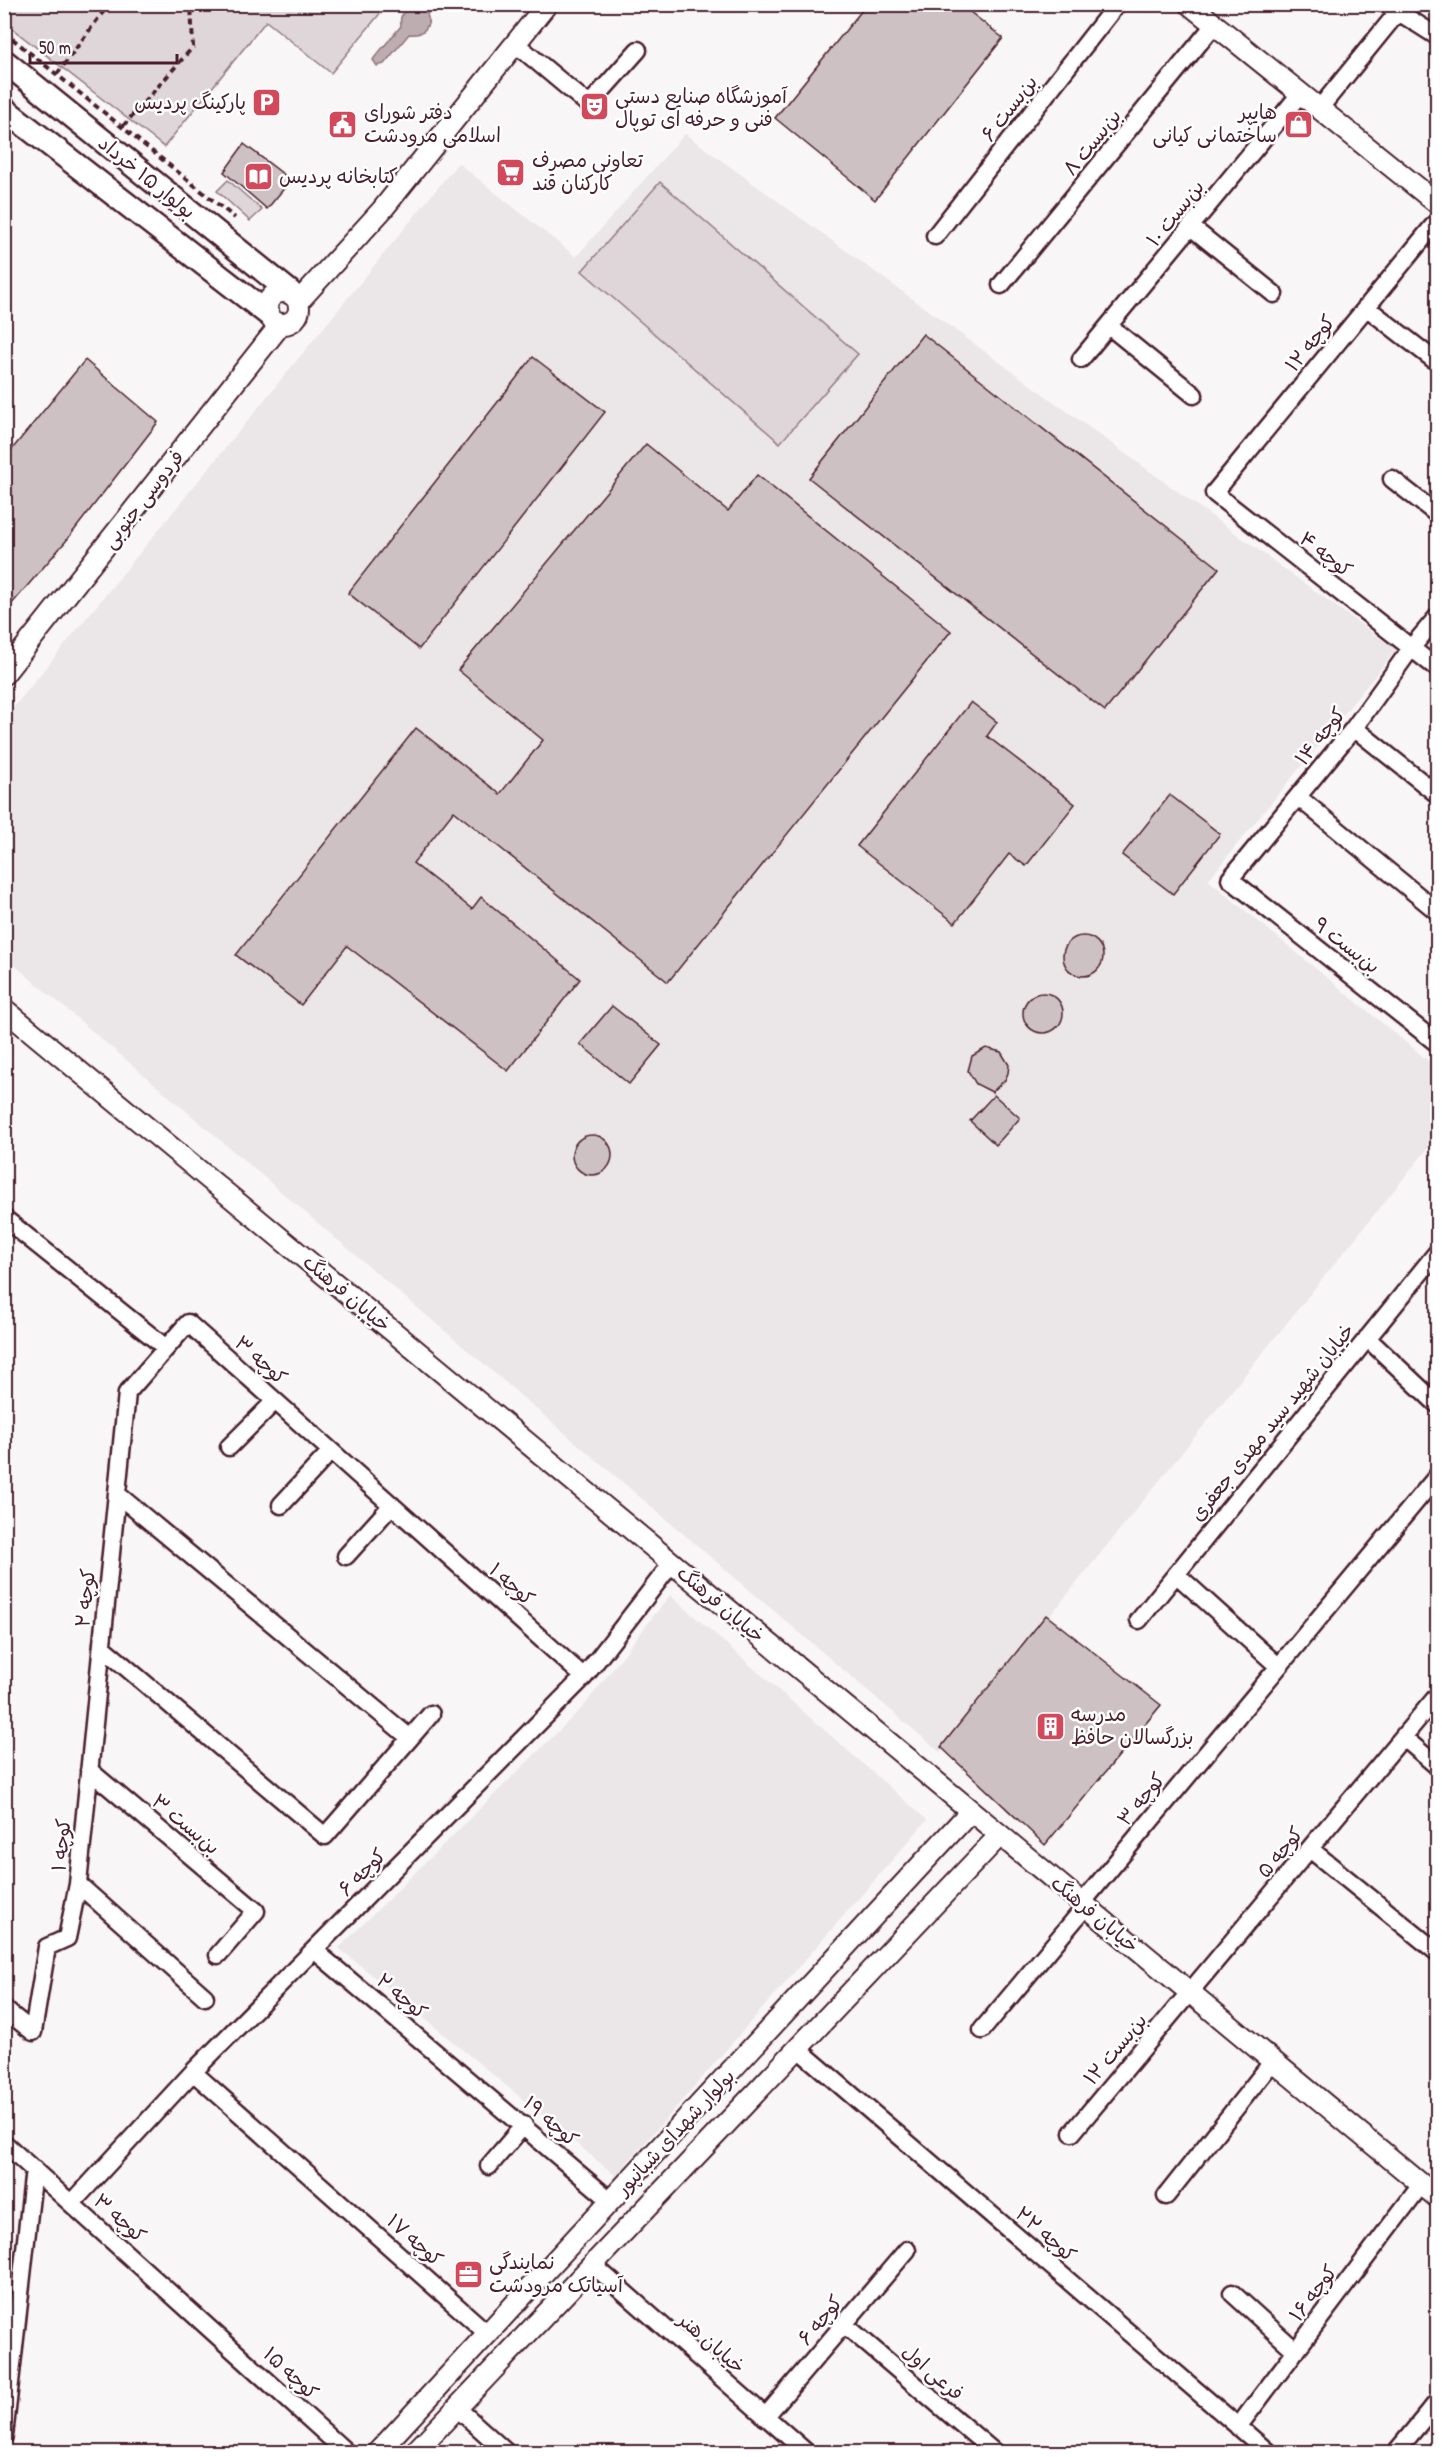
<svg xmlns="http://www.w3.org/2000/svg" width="1442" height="2457" font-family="'Patrick Hand','Playpen Sans Arabic',sans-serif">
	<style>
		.built { fill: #ebe6e8 }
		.green { fill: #ded6d9; stroke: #947a82; stroke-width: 1.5 }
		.water { fill: #bdadb0; stroke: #8f747b; stroke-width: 1.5 }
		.building { fill: #cdc1c4; stroke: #4a1f2b; stroke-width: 1.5 }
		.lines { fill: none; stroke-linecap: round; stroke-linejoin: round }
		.minor-casing { stroke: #4a1f2b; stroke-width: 21 }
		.tertiary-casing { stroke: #4a1f2b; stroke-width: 24 }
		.secondary-casing { stroke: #4a1f2b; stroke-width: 27 }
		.path { stroke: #4a1f2b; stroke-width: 4; stroke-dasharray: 6 4.5; stroke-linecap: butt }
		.minor { stroke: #fff; stroke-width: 16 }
		.tertiary { stroke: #fff; stroke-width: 20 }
		.secondary { stroke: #fff; stroke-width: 22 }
		.labels { text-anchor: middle; stroke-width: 5; stroke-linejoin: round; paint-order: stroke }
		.poi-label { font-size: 20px; fill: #4a1f2b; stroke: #fff; text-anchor: start }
		.street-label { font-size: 20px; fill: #4a1f2b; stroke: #fff }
	</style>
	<rect width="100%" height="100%" fill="#f8f6f7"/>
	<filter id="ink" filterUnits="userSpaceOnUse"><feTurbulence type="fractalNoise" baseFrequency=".0167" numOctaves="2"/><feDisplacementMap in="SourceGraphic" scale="12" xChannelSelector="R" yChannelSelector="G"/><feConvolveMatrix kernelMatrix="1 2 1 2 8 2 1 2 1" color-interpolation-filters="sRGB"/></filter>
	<g filter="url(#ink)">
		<path class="built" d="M685 134 1396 650 1208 880 1437 1068V1137L940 1752 5 957V718L458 163 576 257Z
			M670 1595 927 1820 616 2176 339 1948 584 1706Z"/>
		<path class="green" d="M4 5 5 4 387 5 331 73 266 21 164 147 5 23Z
			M228 180 262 210 250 221 217 191Z
			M660 182 858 354 780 443 582 271Z"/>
		<path class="water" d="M420 4 435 5 427 14C432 27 422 36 409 34L384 64 377 66 373 60 375 57 401 26C398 9 410 11 420 4Z"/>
		<path class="building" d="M867 4H960L1003 38 875 200 775 118Z
			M244 144 291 180 267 209 224 172Z
			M923 334 1219 568 1105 711 809 478Z
			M533 357 605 412 419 649 348 593Z
			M85 360 158 422 66 541 4 613V459Z
			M646 444 728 511 757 475 951 631 668 982 454 811 413 863 472 909 481 897 580 979 508 1071 347 946 301 1005 236 955 416 728 500 794 543 740 458 670Z
			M971 702 997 722 987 736 1075 804 1026 866 1009 854 955 923 857 846Z
			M1170 795 1220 834 1173 894 1122 855Z
			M1063 956a20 20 0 1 1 40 0a20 20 0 1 1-40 0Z
			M1023 1013a20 20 0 1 1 40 0a20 20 0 1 1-40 0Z
			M612 1006 661 1045 629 1084 580 1044Z
			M986 1048 1001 1052 1009 1065 1008 1073 1005 1080 992 1092 976 1084 968 1071 972 1056Z
			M994 1095 1020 1118 996 1145 970 1121Z
			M572 1155a20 20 0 1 1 40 0a20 20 0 1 1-40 0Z
			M1046 1615 1161 1705 1045 1845 941 1747Z"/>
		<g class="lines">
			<defs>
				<path id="minor" d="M1386 4 1438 37
					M516 44 589 105 638 50
					M1319 109 1397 13
					M1438 220 1214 493 1438 669
					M1191 227 1274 294
					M935 236 1117 4
					M1001 285 1214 25
					M1366 307 1438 363
					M1109 326 1194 395
					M1081 359 1300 94
					M1392 479 1438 515
					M1438 616 1412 647 1354 728 1230 879 1438 1044
					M1354 728 1438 795
					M1298 797 1438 912
					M4 1218 166 1348
					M1367 1338 1438 1405
					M229 1447 275 1401
					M117 1494 410 1738
					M281 1505 331 1451
					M346 1556 392 1505
					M1176 1574 1278 1666
					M1139 1620 1438 1251
					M102 1647 325 1836 431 1714
					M1403 1737 1438 1767
					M89 1770 256 1911 218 1955
					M1310 1849 1438 1953
					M78 1884 205 1997
					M1082 1903 1438 1475
					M314 1950 610 2200
					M4 2009 33 2032
					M982 2030 1086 1906
					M33 2032 47 1947 67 1938 78 1884 127 1393 188 1323 584 1677
					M797 2048 1268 2452
					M193 2072 487 2333
					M1072 2133 1438 1695
					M4 2143 346 2452
					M489 2166 524 2125
					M1166 2196 1273 2061
					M72 2203 193 2072 584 1677 672 1563
					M592 2264 806 2452
					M1232 2293 1296 2351
					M844 2324 994 2452
					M457 2408 506 2452
					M765 2417 907 2250
					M1238 2427 1421 2185
					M4 2436 34 2169
					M1396 2452 1438 2401"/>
				<path id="tertiary" d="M1189 4 1438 204
					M267 308a16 16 0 1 1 32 0a16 16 0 1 1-32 0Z
					M299 301 382 210 547 4
					M4 674 281 324
					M4 1009 1438 2198
					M378 2452 971 1811
					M415 2452 1000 1835"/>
				<path id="secondary" d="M4 61 290 292
					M4 109 267 313"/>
			</defs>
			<use href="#minor" class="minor-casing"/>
			<use href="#tertiary" class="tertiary-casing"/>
			<use href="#secondary" class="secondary-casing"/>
			<path class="path" d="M4 32 235 218
				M57 74 109 4
				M123 126 193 47 191 4"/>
			<use href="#minor" class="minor"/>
			<use href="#tertiary" class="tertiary"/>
			<use href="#secondary" class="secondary"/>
		</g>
	</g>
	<defs>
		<symbol id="parking-square" viewBox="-11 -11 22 22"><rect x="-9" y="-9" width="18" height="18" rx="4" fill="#d1495b" stroke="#fff"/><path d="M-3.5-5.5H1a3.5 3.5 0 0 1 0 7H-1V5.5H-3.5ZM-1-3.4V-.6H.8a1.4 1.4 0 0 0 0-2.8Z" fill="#fff"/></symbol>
		<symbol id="theatre-square" viewBox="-11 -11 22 22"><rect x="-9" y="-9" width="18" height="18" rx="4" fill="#d1495b" stroke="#fff"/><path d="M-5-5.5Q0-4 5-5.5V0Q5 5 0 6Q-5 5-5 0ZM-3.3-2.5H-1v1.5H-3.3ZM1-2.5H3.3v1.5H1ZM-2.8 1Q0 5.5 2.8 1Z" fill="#fff"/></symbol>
		<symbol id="civic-square" viewBox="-11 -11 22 22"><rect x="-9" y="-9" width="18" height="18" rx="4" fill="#d1495b" stroke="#fff"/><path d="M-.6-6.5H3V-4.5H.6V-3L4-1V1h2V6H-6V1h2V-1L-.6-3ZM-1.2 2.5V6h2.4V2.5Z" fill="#fff"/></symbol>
		<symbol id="shop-square" viewBox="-11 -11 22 22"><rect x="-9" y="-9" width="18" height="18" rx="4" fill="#d1495b" stroke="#fff"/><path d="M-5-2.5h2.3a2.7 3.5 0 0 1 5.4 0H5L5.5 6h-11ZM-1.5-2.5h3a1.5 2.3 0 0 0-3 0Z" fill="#fff"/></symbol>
		<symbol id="supermarket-square" viewBox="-11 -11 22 22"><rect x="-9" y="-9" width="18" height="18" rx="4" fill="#d1495b" stroke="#fff"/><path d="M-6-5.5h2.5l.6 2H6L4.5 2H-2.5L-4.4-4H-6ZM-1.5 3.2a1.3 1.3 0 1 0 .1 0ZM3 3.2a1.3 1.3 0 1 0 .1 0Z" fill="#fff"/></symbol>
		<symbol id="library-square" viewBox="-11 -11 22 22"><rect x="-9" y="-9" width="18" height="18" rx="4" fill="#d1495b" stroke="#fff"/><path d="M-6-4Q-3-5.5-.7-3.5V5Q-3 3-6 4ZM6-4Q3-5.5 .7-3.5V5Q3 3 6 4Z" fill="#fff"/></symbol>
		<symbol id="building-square" viewBox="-11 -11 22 22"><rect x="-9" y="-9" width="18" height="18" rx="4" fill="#d1495b" stroke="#fff"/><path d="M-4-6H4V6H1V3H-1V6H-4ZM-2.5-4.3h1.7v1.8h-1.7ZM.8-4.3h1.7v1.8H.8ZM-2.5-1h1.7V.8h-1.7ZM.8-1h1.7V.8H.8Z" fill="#fff"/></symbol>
		<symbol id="office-square" viewBox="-11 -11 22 22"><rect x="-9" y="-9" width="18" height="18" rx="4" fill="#d1495b" stroke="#fff"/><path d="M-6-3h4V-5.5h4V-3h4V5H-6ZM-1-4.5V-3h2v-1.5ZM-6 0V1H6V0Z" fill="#fff"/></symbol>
	</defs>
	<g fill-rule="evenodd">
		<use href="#parking-square" x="250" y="86" width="33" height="33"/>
		<use href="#theatre-square" x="578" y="90" width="33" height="33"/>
		<use href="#civic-square" x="326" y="108" width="33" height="33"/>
		<use href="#shop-square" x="1282" y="108" width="33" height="33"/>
		<use href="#supermarket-square" x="494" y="156" width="33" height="33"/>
		<use href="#library-square" x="242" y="160" width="33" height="33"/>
		<use href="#building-square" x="1034" y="1710" width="33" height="33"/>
		<use href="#office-square" x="452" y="2258" width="33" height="33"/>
	</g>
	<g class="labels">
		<g class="poi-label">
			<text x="615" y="103">آموزشگاه صنایع دستی<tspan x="615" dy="23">فنی و حرفه ای توپال</tspan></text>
			<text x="246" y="109" text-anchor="end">پارکینگ پردیس</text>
			<text x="364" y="119">دفتر شورای<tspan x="364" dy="23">اسلامی مرودشت</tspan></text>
			<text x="1277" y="119" text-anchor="end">هایپر<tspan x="1277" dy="23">ساختمانی کیانی</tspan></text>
			<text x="532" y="167">تعاونی مصرف<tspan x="532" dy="23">کارکنان قند</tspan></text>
			<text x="279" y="183">کتابخانه پردیس</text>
			<text x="1071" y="1721">مدرسه<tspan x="1071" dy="23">بزرگسالان حافظ</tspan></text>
			<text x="489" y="2269">نمایندگی<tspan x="489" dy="23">آسیاتک مرودشت</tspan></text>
		</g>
		<g class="street-label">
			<text transform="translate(1009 108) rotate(-52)" y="7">بن‌بست ۶</text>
			<text transform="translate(1092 142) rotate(-51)" y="7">بن‌بست ۸</text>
			<text transform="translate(147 177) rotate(39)" y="7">بولوار ۱۵ خرداد</text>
			<text transform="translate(1175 213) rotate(-51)" y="7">بن‌بست ۱۰</text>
			<text transform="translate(1310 343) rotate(-51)" y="7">کوچه ۱۲</text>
			<text transform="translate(143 499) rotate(-52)" y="7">فردوسی جنوبی</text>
			<text transform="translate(1326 554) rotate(38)" y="7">کوچه ۴</text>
			<text transform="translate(1320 736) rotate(-51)" y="7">کوچه ۱۴</text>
			<text transform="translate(1347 945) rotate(38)" y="7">بن‌بست ۹</text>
			<text transform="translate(347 1293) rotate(40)" y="7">خیابان فرهنگ</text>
			<text transform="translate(261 1360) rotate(42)" y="7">کوچه ۳</text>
			<text transform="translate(1272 1422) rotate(-51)" y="7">خیابان شهید سید مهدی جعفری</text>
			<text transform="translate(512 1584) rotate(42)" y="7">کوچه ۱</text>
			<text transform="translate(85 1598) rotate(-84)" y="7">کوچه ۲</text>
			<text transform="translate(721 1604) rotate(40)" y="7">خیابان فرهنگ</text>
			<text transform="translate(1141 1799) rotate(-50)" y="7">کوچه ۳</text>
			<text transform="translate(186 1824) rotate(40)" y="7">بن‌بست ۳</text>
			<text transform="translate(61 1845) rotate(-84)" y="7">کوچه ۱</text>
			<text transform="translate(1280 1852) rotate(-50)" y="7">کوچه ۵</text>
			<text transform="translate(362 1872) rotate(-45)" y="7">کوچه ۶</text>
			<text transform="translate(1095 1914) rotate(40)" y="7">خیابان فرهنگ</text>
			<text transform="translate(402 1996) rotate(40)" y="7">کوچه ۲</text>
			<text transform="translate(1115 2049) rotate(-50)" y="7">بن‌بست ۱۲</text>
			<text transform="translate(551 2121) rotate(41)" y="7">کوچه ۱۹</text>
			<text transform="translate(675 2132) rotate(-47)" y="7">بولوار شهدای شبانپور</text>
			<text transform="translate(120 2218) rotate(42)" y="7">کوچه ۳</text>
			<text transform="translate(1046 2234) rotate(41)" y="7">کوچه ۲۲</text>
			<text transform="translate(415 2240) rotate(42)" y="7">کوچه ۱۷</text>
			<text transform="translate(1313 2293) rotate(-53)" y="7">کوچه ۱۶</text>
			<text transform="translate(820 2320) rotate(-50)" y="7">کوچه ۶</text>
			<text transform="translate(712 2343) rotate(41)" y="7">خیابان هنر</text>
			<text transform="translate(933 2372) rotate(41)" y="7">فرعی اول</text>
			<text transform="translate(291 2373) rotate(43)" y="7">کوچه ۱۵</text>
		</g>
	</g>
	<rect width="1442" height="2457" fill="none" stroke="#fff" stroke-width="24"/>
	<rect x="12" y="12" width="1418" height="2433" fill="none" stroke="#4a1f2b" stroke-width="2" filter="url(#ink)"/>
	<path d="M30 54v9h147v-9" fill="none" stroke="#4a1f2b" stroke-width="3"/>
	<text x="39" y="54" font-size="18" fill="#4a1f2b" stroke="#ffffff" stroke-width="4.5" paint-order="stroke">50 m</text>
</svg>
